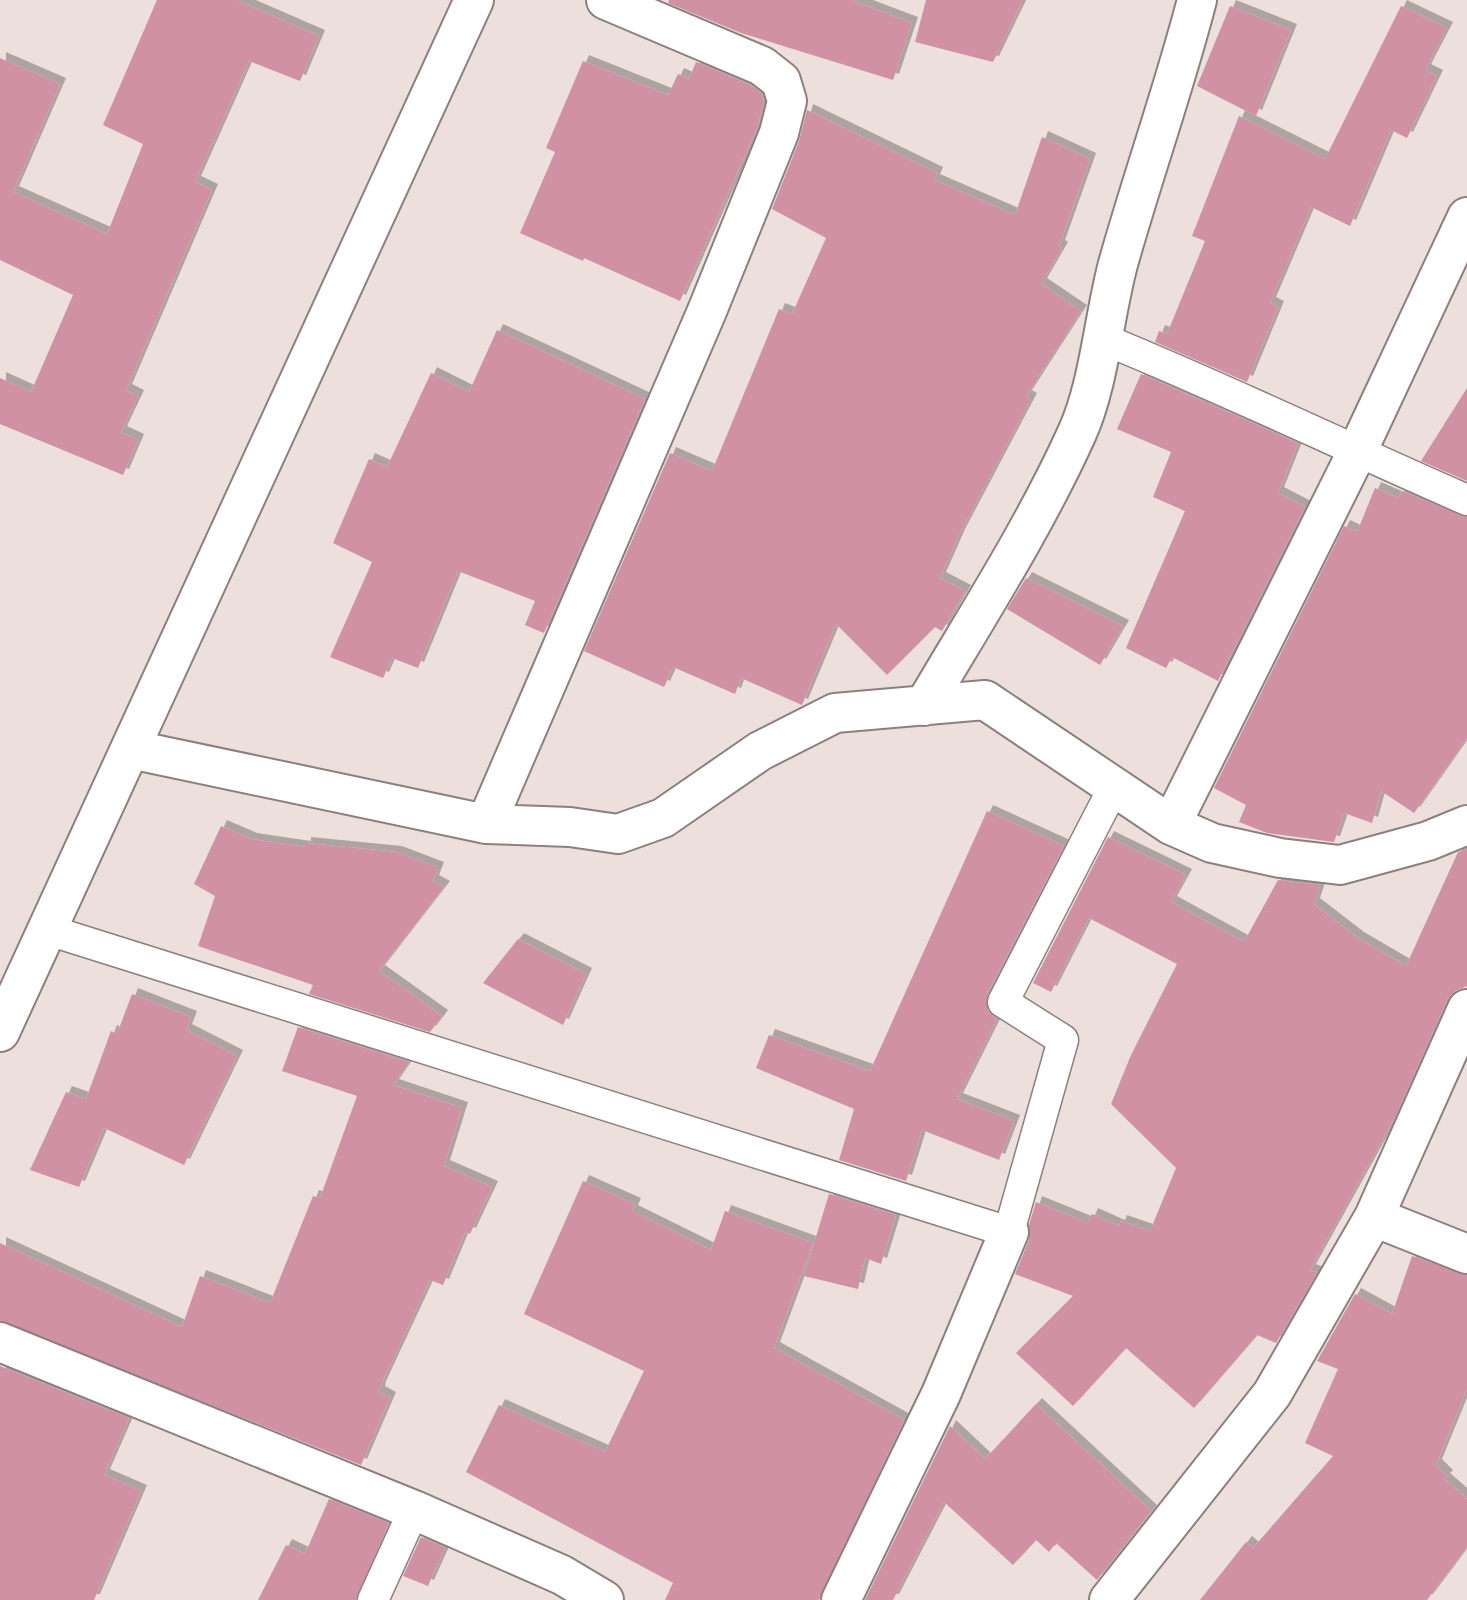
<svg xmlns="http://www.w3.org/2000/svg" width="1467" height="1600" font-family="'IBM Plex Sans',sans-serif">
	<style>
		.building { fill: #d091a5; filter: url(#shadow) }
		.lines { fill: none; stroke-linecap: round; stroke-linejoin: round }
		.service-casing { stroke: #8c807e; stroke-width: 33 }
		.minor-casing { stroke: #8c807e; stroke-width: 42 }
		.service { stroke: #fff; stroke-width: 30 }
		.minor { stroke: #fff; stroke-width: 38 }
	</style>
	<defs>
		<filter id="shadow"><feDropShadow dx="6" dy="-6" stdDeviation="0" flood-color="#0004"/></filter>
	</defs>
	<rect width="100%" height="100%" fill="#ecdfdc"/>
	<path class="building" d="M157 0H236L319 36 300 81 249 61 195 182 212 190 126 390 138 396 121 432 138 440 123 475 0 424V378L31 392 73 295 0 260V58L60 84 13 192 107 234 143 144 103 125Z
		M669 0H851L912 23 893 80 741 33 668 3Z
		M926 0H1023L993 62 915 42Z
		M1230 6 1291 30 1256 116 1197 86Z
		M1401 6 1447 28 1425 70 1437 76 1407 138 1391 130 1350 226 1311 207 1270 303 1278 307 1247 382 1155 342 1159 331 1167 334 1205 241 1192 236 1239 116 1325 159Z
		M583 61 668 95 678 74 689 79 696 62 751 85 762 94 764 102 758 126 680 301 584 258 583 261 520 233 555 152 546 148Z
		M807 110 937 173 934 180 1015 215 1042 137 1090 159 1059 246 1062 248 1041 284 1081 311 1026 396 1031 399 959 535 940 578 965 591 942 631 935 627 887 675 836 624 802 705 741 678 735 694 673 667 664 687 584 651 670 453 712 471 779 309 792 314 826 238 772 209 799 141Z
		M497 330 645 399 544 633 525 625 535 601 458 571 418 668 392 658 383 678 330 657 372 562 333 543 369 459 387 467 431 373 469 392Z
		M1141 374 1298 443 1278 493 1305 507 1218 681 1172 657 1166 668 1126 648 1185 511 1153 497 1171 452 1117 429Z
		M1467 388V481L1421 461Z
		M1375 488 1398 498 1402 491 1467 517V738L1414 813 1381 791 1372 823 1344 813 1334 842 1267 833 1239 822 1246 805 1214 788 1344 526 1357 532Z
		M1026 578 1123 626 1100 665 1007 609Z
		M987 811 1064 846 987 994V1010L997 1019 957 1099 1014 1121 999 1160 922 1130 906 1181 839 1160 854 1109 756 1068 769 1035 870 1071Z
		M221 826 251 839 305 847V843L396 852 438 868 433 881 444 887 379 971 442 1016 430 1032 309 994 313 985 198 946 215 896 194 884Z
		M1108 837 1186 875 1171 902 1244 942 1278 880 1320 885 1314 904 1358 938 1406 966 1458 852 1467 849V986L1455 991 1447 1000 1396 1115 1310 1270 1317 1273 1276 1343 1257 1335 1194 1408 1126 1348 1073 1406 1016 1353 1073 1296 1015 1274 1029 1240V1225L1036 1202 1088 1223 1092 1214 1119 1226 1121 1221 1150 1231 1176 1168 1111 1104 1131 1055 1177 964 1089 918 1051 992 1033 983Z
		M518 939 586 974 563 1025 483 983Z
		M132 994 191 1017 186 1030 237 1056 184 1165 104 1128 79 1187 30 1170 66 1092 86 1099 111 1031 117 1034Z
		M298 1027 409 1062 393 1085 462 1108 444 1166 492 1187 470 1234 465 1232 443 1285 430 1280 380 1387 379 1392 390 1398 361 1465 0 1321V1243L182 1327 200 1276 270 1303 313 1196 320 1198 357 1096 282 1071Z
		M583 1181 635 1204 632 1211 711 1250 725 1211 813 1243 774 1348 904 1420 819 1600H665L673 1583 466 1472 499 1405 605 1452 644 1371 524 1314Z
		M829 1194 896 1215 881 1264 865 1258 858 1289 804 1276Z
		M1412 1256 1467 1275V1389L1436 1465 1447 1476 1444 1479 1467 1499V1547L1427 1600H1200L1246 1542 1253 1548 1333 1456 1305 1443 1338 1369 1317 1361 1355 1294 1392 1314Z
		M0 1366 129 1418 104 1475 141 1491 94 1600H0Z
		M1036 1404 1151 1511 1097 1580 1056 1543 1049 1552 1036 1540 1013 1565 944 1502 893 1600H865L950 1426 985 1459Z
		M329 1499 389 1523 356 1600H258L286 1545 305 1554Z
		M421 1537 445 1548 428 1586 403 1576Z"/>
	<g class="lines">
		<defs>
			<path id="service" d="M1103 339C1226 389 1345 447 1467 500
				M48 930 1009 1232 1063 1040 1003 1002 1114 787
				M373 1600 414 1510"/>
			<path id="minor" d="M924 706C977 616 1034 528 1077 433 1099 385 1104 316 1118 264 1143 175 1174 89 1197 0
				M130 749 486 824 570 827 618 834 663 818 760 751 835 713 985 700 1171 825 1212 843 1280 858 1340 865 1428 841 1467 825
				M486 824 707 311 779 133 787 101 781 81 762 66 606 0
				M1171 825 1357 452 1467 217
				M0 1032 474 0
				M1374 1217 1467 1254
				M0 1342 414 1510 562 1575 604 1600
				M841 1600 941 1394 1009 1232
				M1109 1600 1272 1394 1374 1217 1467 1009"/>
		</defs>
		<use href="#service" class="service-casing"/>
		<use href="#minor" class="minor-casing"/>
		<use href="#service" class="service"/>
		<use href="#minor" class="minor"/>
	</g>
</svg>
